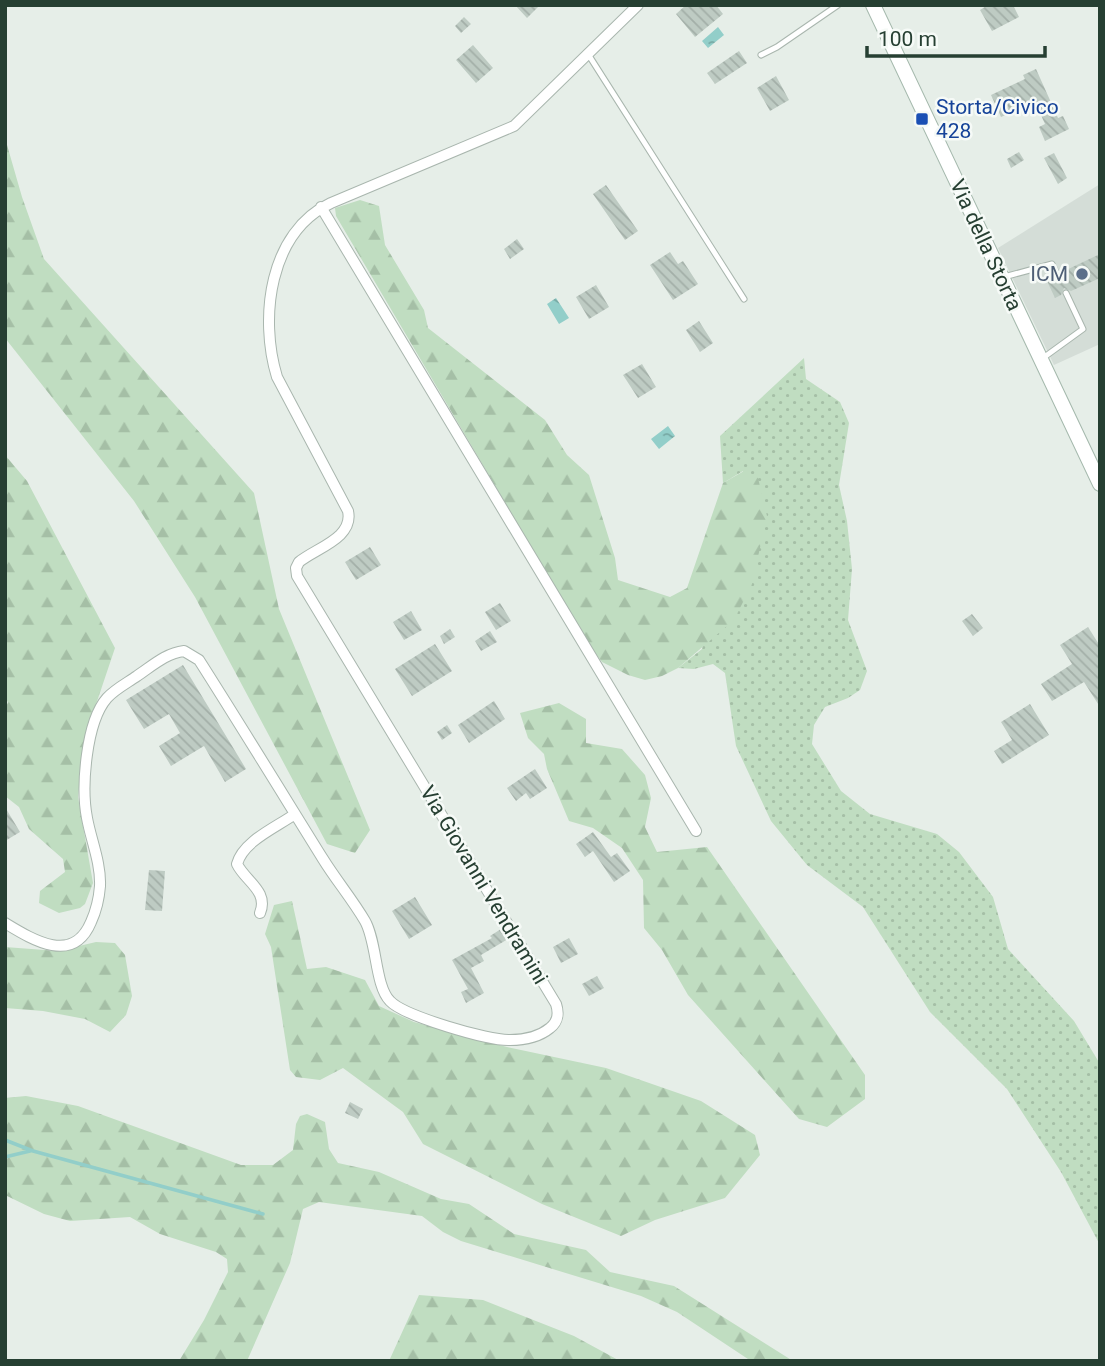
<svg xmlns="http://www.w3.org/2000/svg" width="1105" height="1366" font-family="Roboto,sans-serif">
	<style>
		.built { fill: #d4ddd7 }
		.green { fill: url(#green-dots) }
		.forest { fill: url(#forest-firs) }
		.water { fill: url(#water-ripples) }
		.lines { fill: none; stroke-linecap: round; stroke-linejoin: round }
		.stream { stroke: #92cec9; stroke-width: 3.5 }
		.building { fill: url(#building-back-hatch) }
		.service-casing { stroke: #a9b6ae; stroke-width: 7 }
		.minor-casing { stroke: #a9b6ae; stroke-width: 12 }
		.secondary-casing { stroke: #a5b9ad; stroke-width: 16 }
		.service { stroke: #fff; stroke-width: 5 }
		.minor { stroke: #fff; stroke-width: 10 }
		.secondary { stroke: #fff; stroke-width: 14 }
		.transit-dot { fill: #1a4fb4; stroke: #f6faf7; stroke-width: 2.5 }
		.service-dot { fill: #5c6f8a; stroke: #f6faf7; stroke-width: 2.5 }
		.labels { text-anchor: middle; stroke-width: 5; stroke-linejoin: round; paint-order: stroke }
		.transit-label { font-size: 21px; fill: #164399; stroke: #f6faf7; text-anchor: start }
		.street-label { font-size: 21px; fill: #263f32; stroke: #f6faf7 }
		.service-label { font-size: 21px; fill: #4e5e75; stroke: #f6faf7; text-anchor: end }
	</style>
	<defs>
		<pattern id="green-dots" width="8" height="8" patternUnits="userSpaceOnUse" patternTransform="scale(1.75)"><rect width="8" height="8" fill="#c0ddc1"/><path d="M2 2h.1M6 6h.1" fill="none" stroke="#a5bfa6" stroke-width="1.8" stroke-linecap="round"/></pattern>
		<pattern id="forest-firs" width="22" height="20" patternUnits="userSpaceOnUse" patternTransform="scale(1.75)"><rect width="22" height="20" fill="#c0ddc1"/><path d="M5 1l3.5 6h-7zM16 11l3.5 6h-7z" fill="#a5bfa6"/></pattern>
		<pattern id="water-ripples" width="26" height="14" patternUnits="userSpaceOnUse" patternTransform="scale(1.75)"><rect width="26" height="14" fill="#92cec9"/><path d="M2 4q2-2 4 0t4 0M15 11q2-2 4 0t4 0" fill="none" stroke="#77a9a4"/></pattern>
		<pattern id="building-back-hatch" width="6" height="6" patternUnits="userSpaceOnUse" patternTransform="scale(1.75)"><rect width="6" height="6" fill="#becbc3"/><path d="M-1 5l2 2M0 0l6 6M5-1l2 2" fill="none" stroke="#a3afa8"/></pattern>
	</defs>
	<rect width="100%" height="100%" fill="#e6eee8"/>
	<path class="built" d="M1100 184V344L1054 365 998 248Z"/>
	<path class="green" d="M804 358 806 379 840 402 849 423 839 485 847 521 852 569 848 620 867 671 860 690 848 698 825 707 814 725 812 744 841 791 870 814 937 834 959 852 993 897 1008 949 1074 1021 1100 1064V1245L1061 1172 1007 1089 930 1012 863 907 807 865 771 821 736 746 725 673 713 664 694 669 678 668 702 649 743 471 723 483 720 436Z"/>
	<path class="forest" d="M5 138 22 197 44 259 254 493 279 609 370 830 355 853 327 844 195 597 134 501 5 338Z
		M360 200 379 206 385 245 424 310 428 328 545 420 567 455 589 475 615 558 618 580 670 597 687 588 723 483 744 471 758 478 767 516 752 584 734 620 678 668 662 676 645 680 628 675 602 662 589 645 336 216 335 208Z
		M5 455 27 481 115 648 84 740 78 797 93 883 85 904 80 908 59 913 39 903 40 891 65 872 63 859 29 829 19 807 5 796V708L8 702 5 699Z
		M559 703 586 719V743L622 749 645 775 651 798 645 827 657 852 707 847 865 1075V1099L827 1127 799 1119 688 995 662 950 644 928 643 880 622 848 593 828 569 821 547 769 544 754 528 738 520 713Z
		M292 901 307 969 326 967 365 980 379 1006 414 1022 507 1047 606 1068 701 1101 755 1135 760 1155 725 1198 655 1220 621 1236 542 1204 423 1144 403 1112 343 1068 320 1080 296 1077 290 1070 271 947 265 934 274 905Z
		M96 942 115 943 125 955 132 996 126 1015 110 1032 85 1019 43 1011 5 1008V947L58 951Z
		M26 1096 78 1106 241 1165H273L293 1150 296 1124 300 1116 307 1114 325 1122 329 1149 338 1163 379 1172 441 1199 469 1204 514 1234 586 1250 610 1272 674 1286 793 1361H751L677 1312 641 1296 461 1241 443 1232 422 1216 319 1202 303 1209 290 1263 247 1361H179L204 1320 228 1272 227 1259 216 1252 160 1234 130 1217 70 1221 44 1214 5 1195V1098Z
		M419 1295 483 1300 574 1336 620 1361H389Z"/>
	<path class="water" d="M718 27 724 35 708 48 702 41Z
		M556 298 569 318 559 324 547 304Z
		M668 426 675 436 659 449 651 439Z"/>
	<g class="lines">
		<path class="stream" d="M5 1140 33 1151 263 1214
			M5 1157 30 1151"/>
	</g>
	<path class="building" d="M515 5H540L527 18Z
		M686 5H716L723 14 695 37 676 14Z
		M988 5H1013L1019 17 992 31 980 10Z
		M464 17 471 24 461 33 455 26Z
		M473 45 493 68 476 83 456 60Z
		M739 51 747 63 715 84 707 73Z
		M1036 69 1058 118 1063 116 1069 129 1045 141 1039 127 1045 124 1035 102 1001 117 991 95 1025 79 1023 75Z
		M776 76 789 100 770 111 757 88Z
		M1019 152 1024 160 1011 168 1007 159Z
		M1054 153 1067 178 1058 184 1044 158Z
		M606 185 638 231 625 240 593 194Z
		M517 239 524 249 510 259 504 249Z
		M670 252 678 264 683 261 698 284 673 300 650 265Z
		M1100 254V278L1071 291 1064 288 1061 295 1055 298 1046 279 1052 276 1059 279 1062 276V272Z
		M596 285 609 307 589 319 576 297Z
		M699 321 713 343 700 352 686 330Z
		M642 364 656 387 638 398 623 375Z
		M370 547 381 565 356 580 345 562Z
		M500 603 511 621 496 630 485 612Z
		M411 611 422 630 404 640 393 622Z
		M972 614 983 628 973 636 962 621Z
		M1088 627 1100 646V707L1084 682 1052 701 1041 684 1072 664 1060 645Z
		M450 629 455 637 444 644 440 636Z
		M490 631 497 642 481 651 475 641Z
		M435 644 452 671 412 696 395 669Z
		M183 665 246 769 225 782 204 746 171 766 159 746 180 733 169 714 144 729 126 700Z
		M494 701 505 719 469 743 458 725Z
		M1030 704 1049 735 1002 764 994 751 1012 740 1001 722Z
		M447 725 452 733 442 740 437 732Z
		M535 769 547 788 530 799 526 793 516 801 507 788Z
		M5 807 20 832 5 841Z
		M593 832 611 857 617 853 630 871 614 882 593 851 585 857 576 844Z
		M149 870 165 871 162 911 145 910Z
		M415 897 432 925 409 939 392 911Z
		M501 929 508 939 481 955 484 961 471 968 484 993 466 1003 461 992 468 989 452 960 492 938 490 936Z
		M569 938 578 954 561 963 553 947Z
		M597 976 604 988 589 996 582 984Z
		M350 1102 363 1109 358 1119 345 1113Z"/>
	<g class="lines">
		<defs>
			<path id="service" d="M588 54 744 299
				M761 55 777 47 838 5
				M1004 277 1052 264 1057 274
				M1043 358 1083 329 1066 293"/>
			<path id="minor" d="M321 207 696 831
				M260 913C269 891 245 881 237 864 243 841 277 827 295 814
				M5 923C33 940 73 965 91 922 96 911 99 899 100 886 101 863 91 840 87 818 81 787 86 722 107 698 115 689 127 683 137 676 152 666 166 653 184 651L199 660C241 726 282 793 323 859 336 880 352 899 365 921 377 942 375 986 390 1001 404 1016 489 1041 510 1040 523 1040 539 1037 550 1028 558 1022 559 1013 556 1004L297 576 296 568 299 562C316 548 354 538 348 511L277 377C259 318 269 232 331 203L514 126 638 5"/>
			<path id="secondary" d="M873 5 1100 484"/>
		</defs>
		<use href="#service" class="service-casing"/>
		<use href="#minor" class="minor-casing"/>
		<use href="#secondary" class="secondary-casing"/>
		<use href="#service" class="service"/>
		<use href="#minor" class="minor"/>
		<use href="#secondary" class="secondary"/>
	</g>
	<rect class="transit-dot" x="915" y="112" width="14" height="14" rx="3.5"/>
	<circle class="service-dot" cx="1082" cy="274" r="7"/>
	<g class="labels">
		<g class="transit-label">
			<text x="936" y="114">Storta/Civico<tspan x="936" dy="24">428</tspan></text>
		</g>
		<g class="street-label">
			<text transform="translate(986 245) rotate(65)" y="7">Via della Storta</text>
			<text transform="translate(484 885) rotate(59)" y="7">Via Giovanni Vendramini</text>
		</g>
		<g class="service-label">
			<text x="1068" y="281">ICM</text>
		</g>
	</g>
	<rect width="1105" height="1366" fill="none" stroke="#263f32" stroke-width="14"/>
	<path d="M867 46v10h178v-10" fill="none" stroke="#263f32" stroke-width="3.5"/>
	<text x="878" y="46" font-size="21" fill="#263f32" stroke="#f6faf7" stroke-width="5" paint-order="stroke">100 m</text>
</svg>
